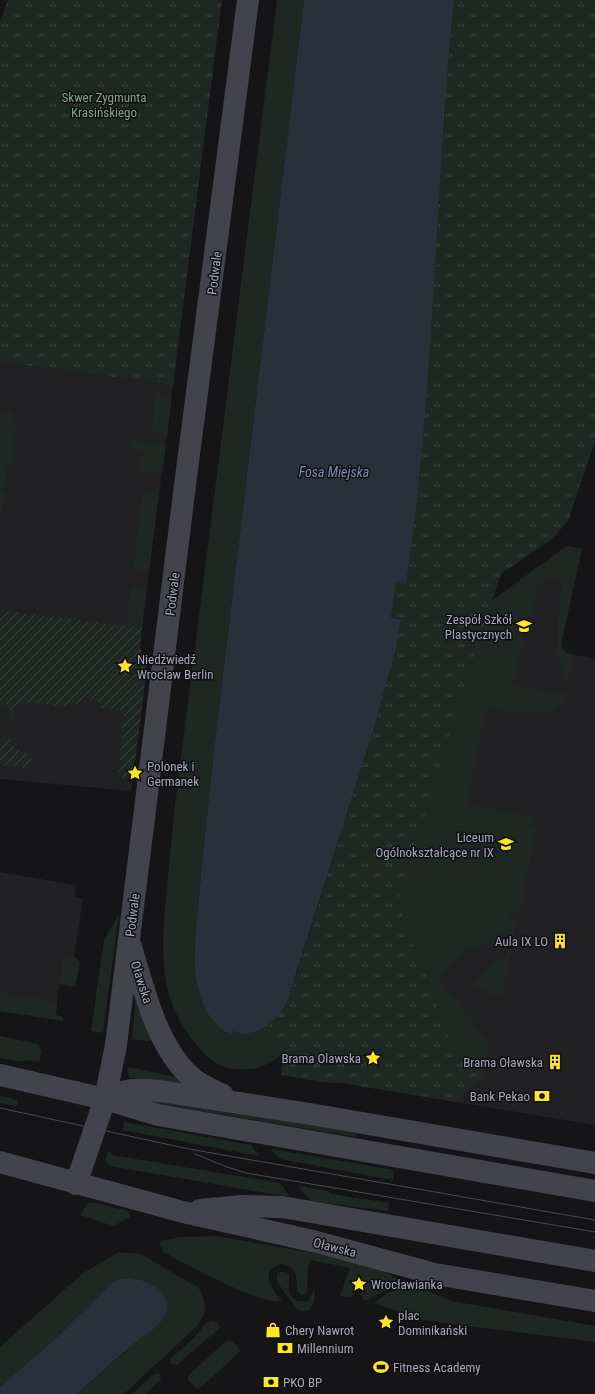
<svg xmlns="http://www.w3.org/2000/svg" width="595" height="1394" font-family="'Roboto Condensed',sans-serif">
	<style>
		.built { fill: #212124 }
		.grass { fill: #1e2721 }
		.park { fill: url(#park-tufts) }
		.garden { fill: url(#garden-furrows) }
		.water { fill: #2a303b }
		.lines { fill: none; stroke-linecap: round; stroke-linejoin: round }
		.secondary { stroke: #43434c; stroke-width: 22 }
		.tram { stroke: #4a4a53; stroke-width: 1 }
		.labels { text-anchor: middle; stroke-width: 3; stroke-linejoin: round; paint-order: stroke }
		.park-label { font-size: 13px; fill: #7ca487; stroke: #101012 }
		.street-label { font-size: 13px; fill: #a6a7b8; stroke: #101012 }
		.poi-label { font-size: 13px; fill: #a6a7b8; stroke: #101012; text-anchor: start }
		.water-label { font-size: 14px; font-style: italic; fill: #7b8cb5; stroke: #101012 }
	</style>
	<defs>
		<pattern id="park-tufts" width="24" height="20" patternUnits="userSpaceOnUse"><rect width="24" height="20" fill="#1e2721"/><path d="M3 7l-1-3M5 7V3M7 7l1-3M15 17l-1-3M17 17v-4M19 17l1-3" fill="none" stroke="#3c443f"/></pattern>
		<pattern id="garden-furrows" width="10" height="10" patternUnits="userSpaceOnUse"><rect width="10" height="10" fill="#1e2721"/><path d="M-1 1l2-2M0 10L10 0M9 11l2-2" fill="none" stroke="#3c443f"/></pattern>
	</defs>
	<rect width="100%" height="100%" fill="#151517"/>
	<path class="built" d="M0 362 173 385 142 628 140 648 147 666 131 791 0 779Z
		M581 552 561 645 566 653 595 659V1125L456 1102 483 1078 429 986 489 606Z
		M0 872 76 885 74 897 83 899 74 956 80 962 75 987 59 984 56 1015 63 1017V1021L0 1011Z"/>
	<path class="grass" d="M277 0H304L216 733C210 787 204 842 199 896 197 923 192 951 196 978 199 999 209 1026 231 1033L232 1031 240 1033 278 1017 284 1052C269 1068 248 1072 228 1068 213 1065 206 1055 197 1045 156 999 161 944 167 888 169 863 172 838 174 813Z
		M156 393 172 396 167 435 151 432Z
		M3 411 14 412 10 423 16 426 12 462H9L6 465 5 469 7 472 5 488 0 487V423Z
		M134 441 166 445 162 473 134 469 135 467 141 468 143 454 137 453V450H133Z
		M143 491 159 493 149 572 133 569Z
		M0 492H5L2 512H0Z
		M570 546 582 549 561 645 566 653 572 654 568 680C551 651 558 620 562 588L561 582 556 577 548 578 538 586 512 685 565 693 563 703 549 714 486 709 469 792 471 793 469 804 531 817 530 825 537 827 519 914 511 912 509 919 516 921 514 934 467 950 439 978 490 1044 486 1061 463 1057 455 1052 398 903 477 615 490 602 565 547Z
		M131 586 146 589 142 628 126 626Z
		M119 915 103 1033 91 1031 104 939Z
		M512 948 502 998 471 985Z
		M63 954 74 956 80 962 75 987 59 984Z
		M0 992 57 1002 56 1015 63 1017V1021L0 1011Z
		M136 996 153 1038 147 1041 132 1039Z
		M0 1036 38 1044 42 1052 39 1062 24 1060 23 1062 0 1058Z
		M128 1067 180 1078 185 1086 129 1077Z
		M129 1094 356 1133 355 1137 135 1100Z
		M0 1096 18 1100 17 1106 0 1103Z
		M124 1122 251 1145 259 1156 123 1130Z
		M271 1149 394 1170 393 1180 280 1159Z
		M108 1152 111 1153 112 1155 280 1183 290 1197 110 1166 105 1161Z
		M298 1186 329 1191V1193L332 1194 389 1203 388 1211 311 1201Z
		M88 1202 96 1203 128 1211 130 1216 129 1218 113 1226 80 1215Z
		M216 1236 353 1260 387 1273 402 1282 365 1301 360 1293 365 1288V1283L362 1279 358 1278 352 1283 355 1292C352 1299 346 1297 340 1296L350 1268 311 1260 308 1267 307 1292 302 1295 297 1291C297 1276 297 1265 280 1264 258 1273 273 1289 282 1301 263 1307 184 1263 163 1252L159 1241 181 1237Z
		M119 1252 141 1254 199 1288 206 1306 204 1315 197 1326 124 1394H77L135 1343 159 1324 167 1306C149 1288 146 1275 118 1279L56 1338 0 1387V1347L83 1273Z
		M280 1272H286L289 1275V1292C293 1301 299 1303 308 1301L315 1288 314 1302 309 1310 302 1311 297 1309 277 1282V1274Z
		M414 1285 452 1301 595 1326V1342L423 1320 374 1303 388 1293Z
		M214 1321 221 1327 177 1365 171 1364V1358L195 1337 206 1323Z
		M227 1340 232 1341 241 1351 198 1390 188 1380V1376Z
		M158 1373 160 1375 161 1379 145 1394H132L153 1375Z"/>
	<path class="park" d="M8 0H222L173 385 0 362V22Z
		M454 0H595V441L568 521 552 539 501 574 466 679 398 903 455 1052 463 1057 486 1061 483 1078 456 1102 341 1083 322 1082 281 1075 284 1052 268 1027C284 1011 290 993 297 972L375 725 396 648 401 620 391 619 396 583 406 584 423 433 446 85Z"/>
	<path class="garden" d="M0 610 142 628 140 648 147 666 133 779 118 777 124 715 120 710 100 708V704L95 700 87 699 81 705 72 704 71 707 23 702 14 708 12 718 10 717 9 711 4 704 0 709Z
		M7 733H11V743L14 749 32 754 31 769 0 765V743Z"/>
	<path class="water" d="M304 0H454C434 194 435 391 406 584L396 583 391 618 401 620 396 648 375 725 287 1002C273 1024 265 1031 239 1035L240 1033 232 1031 231 1034C209 1025 199 1000 196 978 192 951 197 923 199 896 204 842 210 787 216 733Z
		M128 1278C147 1279 178 1294 164 1317 158 1328 144 1335 135 1343 115 1359 96 1377 77 1394H0V1387L56 1338 109 1286 118 1279Z"/>
	<g class="lines">
		<path class="secondary" d="M131 947C144 989 156 1044 189 1075 198 1084 212 1090 223 1095
			M0 1075 105 1099 158 1115 595 1191
			M105 1099C129 1088 134 1089 160 1091L310 1114 595 1163
			M0 1162 183 1212 317 1242 435 1274 595 1301
			M76 1184 105 1099 116 1045 185 485 248 0
			M200 1210 242 1206 282 1207 595 1261"/>
		<path class="tram" d="M0 1108 189 1149 595 1220
			M195 1154 227 1167 246 1173 595 1232"/>
	</g>
	<defs>
		<symbol id="school-bare" viewBox="-9 -9 18 18"><path d="M0-5L7-2L0 1L-7-2ZM-4 1L0 2.5L4 1V4Q0 6-4 4Z" fill="#fce627" stroke="#101012" stroke-width="2.5" paint-order="stroke"/></symbol>
		<symbol id="sight-bare" viewBox="-9 -9 18 18"><path d="M0-6L1.8-2.2L6-1.7L2.9 1.2L3.7 5.4L0 3.3L-3.7 5.4L-2.9 1.2L-6-1.7L-1.8-2.2Z" fill="#fce627" stroke="#101012" stroke-width="2.5" paint-order="stroke"/></symbol>
		<symbol id="building-bare" viewBox="-9 -9 18 18"><path d="M-4-6H4V6H1V3H-1V6H-4ZM-2.5-4.3h1.7v1.8h-1.7ZM.8-4.3h1.7v1.8H.8ZM-2.5-1h1.7V.8h-1.7ZM.8-1h1.7V.8H.8Z" fill="#fce627" stroke="#101012" stroke-width="2.5" paint-order="stroke"/></symbol>
		<symbol id="bank-bare" viewBox="-9 -9 18 18"><path d="M-6-4H6V4H-6ZM0-2.3a2.3 2.3 0 1 0 0 4.6a2.3 2.3 0 1 0 0-4.6Z" fill="#fce627" stroke="#101012" stroke-width="2.5" paint-order="stroke"/></symbol>
		<symbol id="shop-bare" viewBox="-9 -9 18 18"><path d="M-5-2.5h2.3a2.7 3.5 0 0 1 5.4 0H5L5.5 6h-11ZM-1.5-2.5h3a1.5 2.3 0 0 0-3 0Z" fill="#fce627" stroke="#101012" stroke-width="2.5" paint-order="stroke"/></symbol>
		<symbol id="stadium-bare" viewBox="-9 -9 18 18"><path d="M0-5a6.5 5 0 1 0 0 10a6.5 5 0 1 0 0-10ZM-3.5-1.8h7v3.6h-7Z" fill="#fce627" stroke="#101012" stroke-width="2.5" paint-order="stroke"/></symbol>
	</defs>
	<g fill-rule="evenodd">
		<use href="#school-bare" x="513" y="615" width="22" height="22"/>
		<use href="#sight-bare" x="114" y="655" width="22" height="22"/>
		<use href="#sight-bare" x="124" y="762" width="22" height="22"/>
		<use href="#school-bare" x="495" y="833" width="22" height="22"/>
		<use href="#building-bare" x="549" y="930" width="22" height="22"/>
		<use href="#sight-bare" x="362" y="1047" width="22" height="22"/>
		<use href="#building-bare" x="544" y="1051" width="22" height="22"/>
		<use href="#bank-bare" x="531" y="1085" width="22" height="22"/>
		<use href="#sight-bare" x="348" y="1273" width="22" height="22"/>
		<use href="#sight-bare" x="375" y="1311" width="22" height="22"/>
		<use href="#shop-bare" x="262" y="1319" width="22" height="22"/>
		<use href="#bank-bare" x="274" y="1337" width="22" height="22"/>
		<use href="#stadium-bare" x="370" y="1356" width="22" height="22"/>
		<use href="#bank-bare" x="260" y="1371" width="22" height="22"/>
	</g>
	<g class="labels">
		<g class="park-label">
			<text x="104" y="102">Skwer Zygmunta<tspan x="104" dy="15">Krasińskiego</tspan></text>
		</g>
		<g class="street-label">
			<text transform="translate(214 273) rotate(-83)" y="5">Podwale</text>
			<text transform="translate(172 594) rotate(-83)" y="5">Podwale</text>
			<text transform="translate(132 915) rotate(-83)" y="5">Podwale</text>
			<text transform="translate(142 982) rotate(72)" y="5">Oławska</text>
			<text transform="translate(335 1247) rotate(14)" y="5">Oławska</text>
		</g>
		<g class="poi-label">
			<text x="512" y="624" text-anchor="end">Zespół Szkół<tspan x="512" dy="15">Plastycznych</tspan></text>
			<text x="137" y="664">Niedźwiedź<tspan x="137" dy="15">Wrocław Berlin</tspan></text>
			<text x="147" y="771">Polonek i<tspan x="147" dy="15">Germanek</tspan></text>
			<text x="494" y="842" text-anchor="end">Liceum<tspan x="494" dy="15">Ogólnokształcące nr IX</tspan></text>
			<text x="548" y="946" text-anchor="end">Aula IX LO</text>
			<text x="361" y="1063" text-anchor="end">Brama Olawska</text>
			<text x="543" y="1067" text-anchor="end">Brama Oławska</text>
			<text x="530" y="1101" text-anchor="end">Bank Pekao</text>
			<text x="371" y="1289">Wrocławianka</text>
			<text x="398" y="1320">plac<tspan x="398" dy="15">Dominikański</tspan></text>
			<text x="285" y="1335">Chery Nawrot</text>
			<text x="297" y="1353">Millennium</text>
			<text x="393" y="1372">Fitness Academy</text>
			<text x="283" y="1387">PKO BP</text>
		</g>
		<g class="water-label">
			<text x="334" y="477">Fosa Miejska</text>
		</g>
	</g>
</svg>
